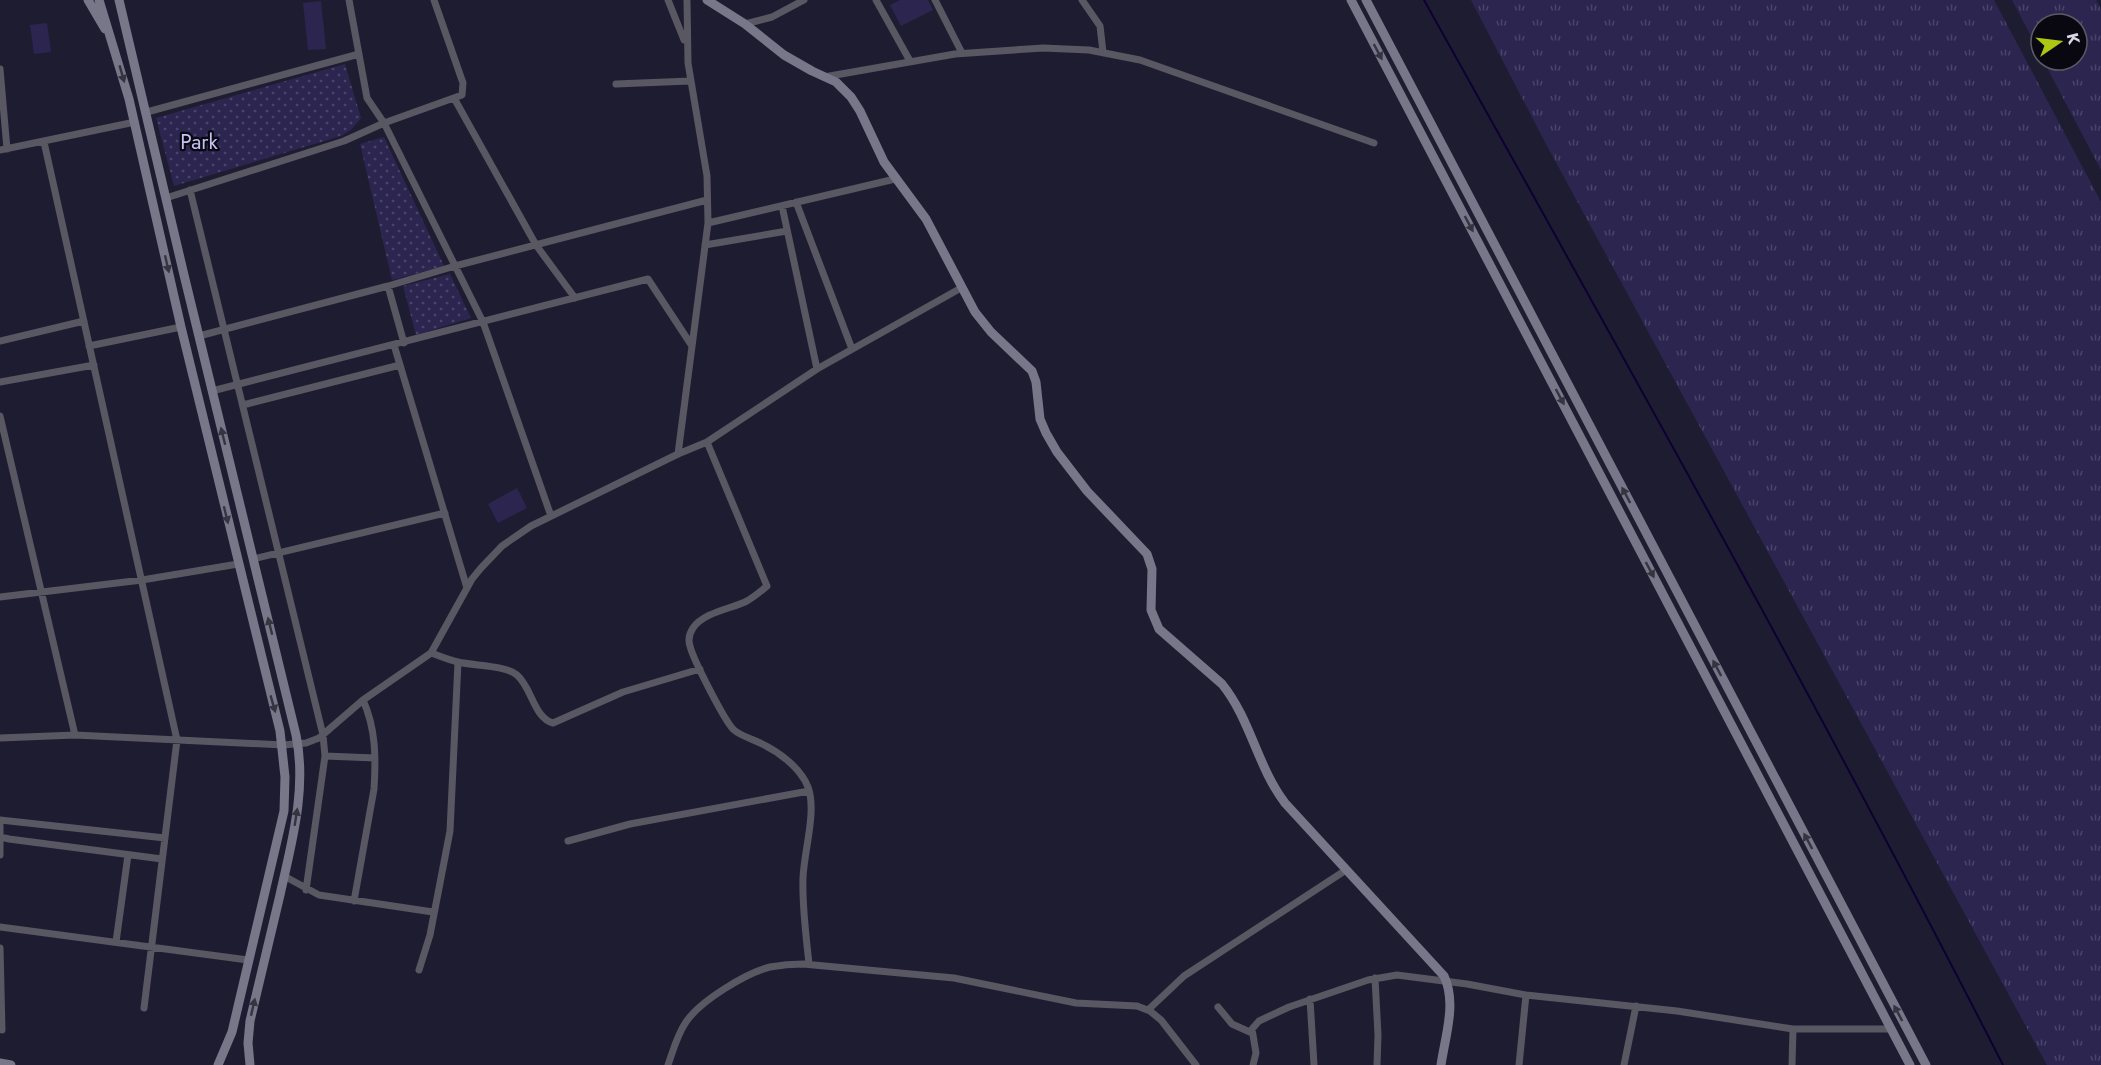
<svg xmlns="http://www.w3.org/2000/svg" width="2101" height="1065" font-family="Jost,sans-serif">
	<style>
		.grass { fill: url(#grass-tufts) }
		.park { fill: url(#park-dots) }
		.pitch { fill: #2c2550 }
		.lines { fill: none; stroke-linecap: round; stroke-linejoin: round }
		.stream { stroke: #0e0031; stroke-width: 2 }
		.street { stroke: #585762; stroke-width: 7 }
		.secondary { stroke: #787789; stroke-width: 9 }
		.oneway { fill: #353441 }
		.labels { text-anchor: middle; stroke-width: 4.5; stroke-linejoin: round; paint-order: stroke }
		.park-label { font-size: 21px; fill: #c4c1f7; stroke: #090811 }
	</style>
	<defs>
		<pattern id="grass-tufts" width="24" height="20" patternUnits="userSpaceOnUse" patternTransform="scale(1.5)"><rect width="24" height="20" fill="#2c2550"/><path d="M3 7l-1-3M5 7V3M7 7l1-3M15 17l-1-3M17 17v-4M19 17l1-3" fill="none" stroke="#4a4469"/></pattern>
		<pattern id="park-dots" width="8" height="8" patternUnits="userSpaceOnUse" patternTransform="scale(1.5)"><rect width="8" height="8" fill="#2c2550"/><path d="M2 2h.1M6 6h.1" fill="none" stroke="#4a4469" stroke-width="1.8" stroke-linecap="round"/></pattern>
	</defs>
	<rect width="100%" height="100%" fill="#1e1c31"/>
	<path class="grass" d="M1471 0H1994L2101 202V1065H2047L1546 144Z
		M2012 0H2096L2101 9V170L2043 60H2077V24H2041V55Z"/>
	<path class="park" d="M345 64 361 118 351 130 341 136 174 186 156 118Z
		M384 137 444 266 392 280 360 144Z
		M450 274 471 318 416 335 403 286Z"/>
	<path class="pitch" d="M900 0H928L933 10 901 26 890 5Z
		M321 1 326 49 308 50 303 3Z
		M47 23 51 52 34 54 30 25Z
		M517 488 527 508 498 523 488 504Z"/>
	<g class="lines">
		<path class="stream" d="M1424 0C1621 353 1819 705 2003 1065"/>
		<path class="street" d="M349 0 367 98 384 123 483 322 551 516
			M668 0 684 40
			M876 0 910 61
			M935 0 962 53
			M1082 0 1100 26 1103 52
			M745 24 772 17 804 0
			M0 69 7 149
			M824 77 955 54 1043 48 1089 50 1140 60 1374 143
			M616 84 690 81
			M454 98 536 245 575 298
			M147 112 359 54
			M44 142 177 740 144 1008
			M0 150 135 122
			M190 190 323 735 325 756 306 890
			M166 198 344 141 384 123 462 95 463 83 434 0
			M796 202 852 349
			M782 206 817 369
			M708 223 895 179
			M705 245 787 231
			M388 286 404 343
			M199 336 388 286 455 266 707 200
			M0 341 84 321
			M394 345 467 588
			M89 346 181 327
			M0 382 94 365
			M212 391 648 279 692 346
			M243 405 400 365
			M0 416 75 735
			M707 442 767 586C760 592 753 598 745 602 729 609 703 613 693 628 689 634 688 640 690 646 693 659 725 722 734 730 741 736 750 738 758 742 778 751 800 767 808 787 817 811 804 851 803 878 802 906 806 935 809 964
			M678 454 708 223 707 176 688 63 687 0
			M253 559 445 513
			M0 597 142 580 238 564
			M431 653C440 656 449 660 458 662 474 666 505 665 517 675 532 688 534 718 553 723L623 692 700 669
			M0 738 75 735 283 745 306 743 319 738 363 700 431 653 472 579 481 568 502 546 531 526 678 454 707 442 817 369 961 288
			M325 756 375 758
			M0 820 165 838
			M0 822V855
			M0 837 9 839 162 859
			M568 841 630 824 809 791
			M284 876 319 895 433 912
			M354 901 374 789C376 758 376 729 363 700
			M0 927 248 960
			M116 942 128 855
			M0 948 2 1030
			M419 970 430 935 450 831 458 662
			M1375 978 1378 1035 1377 1065
			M1310 999 1314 1065
			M1218 1007 1232 1024 1252 1033
			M1148 1010 1184 976 1346 870
			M668 1065C673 1051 677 1035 686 1022 700 1001 746 973 770 967 781 965 792 964 803 964L954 978 1076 1003 1137 1006 1150 1011 1161 1020 1196 1065
			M1253 1065 1256 1053 1252 1029 1259 1021 1289 1007 1368 980 1397 975 1467 984 1526 995 1677 1011 1793 1029H1891
			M1519 1065 1526 995
			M1624 1065 1636 1006
			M1792 1065 1793 1029"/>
		<path class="secondary" d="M88 0 105 29
			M99 0 129 99 181 327 280 731 285 777 284 811 232 1032 218 1065
			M119 0 184 275 296 735C307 789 292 841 280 895 270 937 260 979 250 1021L248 1043 250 1065
			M707 0 745 24 784 55 812 71 836 82 851 97 860 111 884 162 926 219 975 312 991 332 1032 371 1036 382 1040 419 1046 433 1057 452 1087 491 1147 554 1152 569 1151 610 1159 629 1222 684C1251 720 1257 766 1285 803L1444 976C1457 1003 1445 1037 1441 1065
			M1351 0 1910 1065
			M1366 0 1926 1065
			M0 1063 11 1065"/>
	</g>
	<defs><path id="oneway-solid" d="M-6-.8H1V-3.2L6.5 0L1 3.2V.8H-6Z" transform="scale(1.5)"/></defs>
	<g class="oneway">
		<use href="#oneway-solid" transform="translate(1378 52) rotate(62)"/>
		<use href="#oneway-solid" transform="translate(122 74) rotate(74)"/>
		<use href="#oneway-solid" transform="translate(1469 224) rotate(62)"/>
		<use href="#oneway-solid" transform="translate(167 264) rotate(77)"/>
		<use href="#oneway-solid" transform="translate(1560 397) rotate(62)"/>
		<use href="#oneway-solid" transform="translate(223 436) rotate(-104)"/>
		<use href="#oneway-solid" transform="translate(1626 495) rotate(-118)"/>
		<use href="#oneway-solid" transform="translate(226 515) rotate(76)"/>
		<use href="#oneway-solid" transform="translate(1650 570) rotate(62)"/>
		<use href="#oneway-solid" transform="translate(270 626) rotate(-104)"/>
		<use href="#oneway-solid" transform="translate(1717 668) rotate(-118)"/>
		<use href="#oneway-solid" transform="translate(273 704) rotate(74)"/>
		<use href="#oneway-solid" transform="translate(296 817) rotate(-81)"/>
		<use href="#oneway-solid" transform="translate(1808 841) rotate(-118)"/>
		<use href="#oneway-solid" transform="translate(253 1007) rotate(-77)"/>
		<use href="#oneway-solid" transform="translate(1898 1013) rotate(-118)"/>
	</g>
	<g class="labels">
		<g class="park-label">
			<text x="199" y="149">Park</text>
		</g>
	</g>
	<g transform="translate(2059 42) rotate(76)"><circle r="28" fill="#090811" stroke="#5b5b66" stroke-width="1.5"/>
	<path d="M0-4.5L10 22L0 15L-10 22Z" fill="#acc612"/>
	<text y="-9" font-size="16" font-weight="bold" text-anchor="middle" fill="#d7d7e5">K</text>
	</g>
</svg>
